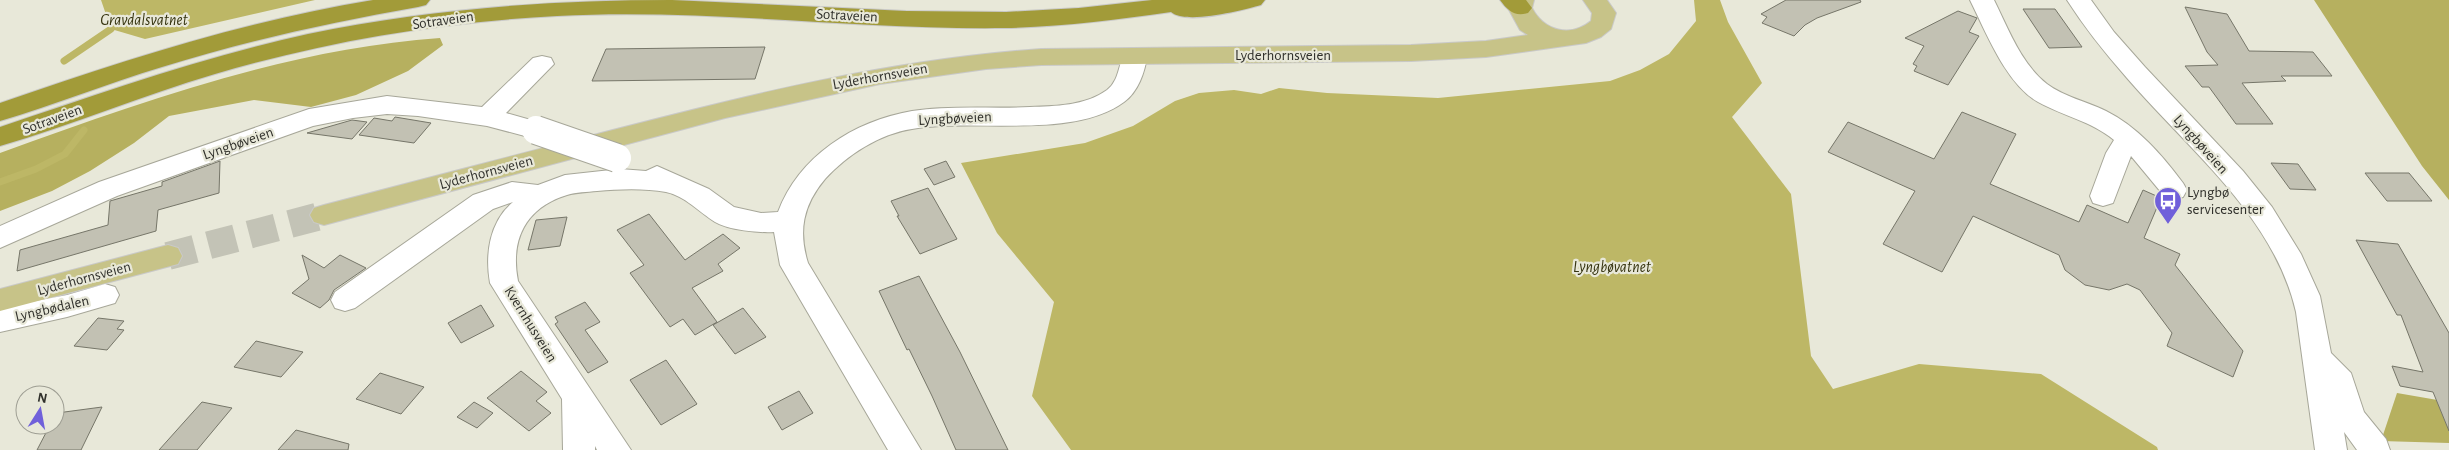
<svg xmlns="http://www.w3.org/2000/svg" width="2449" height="450" font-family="'Alegreya Sans',sans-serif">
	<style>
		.forest { fill: #b6b05f }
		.water { fill: #bdb766 }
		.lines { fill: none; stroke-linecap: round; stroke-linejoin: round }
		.stream { stroke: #bdb766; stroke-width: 7 }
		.building { fill: #c2c1b3; stroke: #767669 }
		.major-tunnel { stroke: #c3c3b6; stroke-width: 28; stroke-dasharray: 28 14; stroke-linecap: butt }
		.minor-casing { stroke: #a7a799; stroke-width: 2 }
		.major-casing { stroke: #c9c9c8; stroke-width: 2 }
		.highway-casing { stroke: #c9c9c8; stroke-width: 2 }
		.minor { fill: #fff; fill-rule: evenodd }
		.major { fill: #c7c388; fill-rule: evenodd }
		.highway { fill: #a29b39; fill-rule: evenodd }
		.minor-bridge-casing { stroke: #a7a799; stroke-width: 30; stroke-linecap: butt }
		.minor-bridge { stroke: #fff; stroke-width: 28 }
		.labels { text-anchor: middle; stroke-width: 4.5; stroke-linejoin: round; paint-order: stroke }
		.street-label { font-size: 15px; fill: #30302b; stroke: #e8e8d9 }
		.poi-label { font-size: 15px; fill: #30302b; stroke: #e8e8d9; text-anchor: start }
		.water-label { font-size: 16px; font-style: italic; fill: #35330f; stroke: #e8e8d9 }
	</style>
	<rect width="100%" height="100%" fill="#e8e8d9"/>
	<path class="forest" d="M2314 0H2449V200L2422 166Z
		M440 38 443 45 408 71 356 95 311 107 254 100 169 116 134 143 90 171 52 191 0 211V153C143 101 288 49 440 38Z
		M2397 393 2449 402V443L2381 441Z"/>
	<path class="water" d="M101 0H315L145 39 111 29Z
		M1694 0H1720L1728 22 1762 83 1732 117 1791 194 1811 356 1833 389 1919 364 2041 374 2157 447 2158 450H1071L1032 396 1054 302 997 233 961 163 1085 143 1133 126 1175 101 1199 93 1234 90 1261 94 1279 88 1327 93 1438 98 1610 81 1640 70 1669 54 1696 21Z"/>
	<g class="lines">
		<path class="stream" d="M64 61 111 29
			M0 182 36 169 65 154 84 130"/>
	</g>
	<path class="building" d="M1786 0H1860L1861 2 1817 18 1805 25 1794 36 1762 23 1767 17 1761 14Z
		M2185 7 2227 14 2249 51 2313 52 2332 76H2281L2286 81 2242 83 2273 124H2236L2209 87H2202L2185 66 2218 65 2207 52Z
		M2023 9H2055L2082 47 2049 48Z
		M1958 11 1977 18 1969 32 1979 36 1948 85 1914 71 1917 66 1913 64 1924 46 1905 38Z
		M765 47 755 79 592 81 606 49Z
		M1962 112 2016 134 1990 184 2079 222 2087 205 2128 223 2143 190 2161 198 2144 238 2180 254 2175 265 2243 351 2233 377 2167 346 2172 333 2140 290 2127 284 2109 290 2085 285 2065 270 2059 255 1973 216 1942 272 1883 244 1915 191 1828 152 1848 122 1934 159Z
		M395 117 431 123 414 143 359 135 374 118 392 121Z
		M352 120 367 122 352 139 307 133Z
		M220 161 219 193 158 210 156 231 17 271 20 250 108 225 110 201 162 186V182Z
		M946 161 955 177 934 185 924 169Z
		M2271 163 2298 164 2316 190 2290 189Z
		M2365 173H2409L2432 201H2387Z
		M928 188 957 239 920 254 897 216H899L891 201Z
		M649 214 685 260 723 234 740 248 718 264 723 271 692 288 717 322 695 335 683 319 670 327 630 273 644 265 617 230Z
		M567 217 560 246 528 250 536 220Z
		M2356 240 2398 244 2449 333V431L2433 392 2400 386 2392 366 2423 372 2401 315H2397Z
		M302 255 324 268 340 255 366 268 334 290 329 300 320 308 292 293 309 279Z
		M919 276 960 352 1008 450H956L932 396 909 349 907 350 879 291Z
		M585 302 600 322 585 330 608 362 588 373 555 324 558 322 555 317Z
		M481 305 494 326 461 343 448 323Z
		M743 308 766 337 735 354 713 325Z
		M98 318 124 321 117 329 124 330 107 350 74 346Z
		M256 341 303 352 281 377 234 367Z
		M666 360 697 404 661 425 630 380Z
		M521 371 547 392 536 401 551 413 529 431 487 398Z
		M380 373 424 387 401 414 356 399Z
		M799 391 813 413 782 430 768 407Z
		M202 402 232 408 197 450H159Z
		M474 402 493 413 477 428 457 417Z
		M102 407 81 450H37L50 425H55L57 413Z
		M296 430 349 444 348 450H278Z"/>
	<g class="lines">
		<path class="major-tunnel" d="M168 256 324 215"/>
		<defs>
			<path id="minor" d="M1970 0H1994C2008 28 2021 64 2047 84 2064 97 2086 101 2106 111 2138 127 2162 155 2183 183L2187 190 2183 197 2174 200 2165 197 2131 156 2113 203 2103 206 2093 203 2090 196 2106 153 2114 140C2091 121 2063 116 2038 102 2006 84 1986 32 1970 0Z
				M2067 0H2091L2114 32 2145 67 2243 171 2272 207 2301 254 2320 296 2331 353 2351 373 2364 412 2386 439 2390 450H2357L2344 432 2347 450H2315L2296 312C2274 216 2188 149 2127 78 2105 53 2085 28 2067 0Z
				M1135 48 1144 50 1147 56C1145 72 1138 92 1124 102 1073 140 973 118 912 129 879 134 847 155 825 179 803 205 798 231 808 263L921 450H888L780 265 774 232C759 233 728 230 715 222 699 212 685 196 666 192 644 188 619 189 597 191 587 192 576 192 567 195 525 208 510 240 518 281L631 450H597L595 446V450H563L562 399 490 283C485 255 489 222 513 202L493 209 355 308 345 311 335 308 331 300 335 292 473 195 512 182 538 185 565 175 620 169 646 171 657 166 709 189 734 207 761 213 778 212C799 156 854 121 912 111 950 105 991 109 1030 107 1055 106 1085 106 1107 90 1120 80 1118 63 1126 50Z
				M542 56 551 58 554 64 506 113 545 124 549 130 545 136 536 139 487 126 418 116 387 114 353 118 313 126 117 196 0 248V226L99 182 309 109 387 96 482 107 533 58Z
				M105 284 115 287 119 295 115 303 67 317 0 332V308L67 295Z"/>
			<path id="major" d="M1510 0H1534L1532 8C1544 31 1570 38 1591 21L1592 13 1583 0H1607L1616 13 1611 29 1601 37 1586 43 1486 57 1411 61 1041 65 986 69 880 84 725 118 324 225 314 222 310 215 314 208 324 205C418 181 511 156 605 132 752 94 888 60 1041 49L1411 45 1486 41 1528 35 1520 30 1508 8Z
				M168 245 178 248 182 256 178 264 0 311V289Z"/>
			<path id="highway" d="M373 0H430L426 5 418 7C331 22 246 41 162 67 108 83 55 105 0 121V103C121 61 245 21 373 0Z
				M672 0 906 11 1006 12 1079 8 1152 0H1265L1261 5C1243 10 1186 25 1171 12 1116 20 1060 27 1005 28 855 30 706 8 557 16 442 22 326 41 215 74 143 95 73 125 0 146V127C101 93 203 57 308 34 428 9 549 0 672 0Z
				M1500 0H1526L1532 8 1528 13C1515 17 1508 11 1500 0Z"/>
		</defs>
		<use href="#minor" class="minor-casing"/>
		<use href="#major" class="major-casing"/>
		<use href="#highway" class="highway-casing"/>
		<use href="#minor" class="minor"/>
		<use href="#major" class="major"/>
		<use href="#highway" class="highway"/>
		<defs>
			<path id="minor-bridge" d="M536 130 617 158"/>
		</defs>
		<use href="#minor-bridge" class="minor-bridge-casing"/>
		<use href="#minor-bridge" class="minor-bridge"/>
	</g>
	<defs>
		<symbol id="bus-pin" viewBox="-11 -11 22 30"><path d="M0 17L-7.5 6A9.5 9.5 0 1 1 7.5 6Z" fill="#7060da" stroke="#e8e8d9"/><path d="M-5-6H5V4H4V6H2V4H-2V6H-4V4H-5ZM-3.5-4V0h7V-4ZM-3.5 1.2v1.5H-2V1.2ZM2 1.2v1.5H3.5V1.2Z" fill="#fff"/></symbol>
	</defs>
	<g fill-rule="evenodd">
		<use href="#bus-pin" x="2152" y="185" width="32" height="43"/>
	</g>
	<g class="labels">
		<g class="street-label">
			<text transform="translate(847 15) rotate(3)" y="5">Sotraveien</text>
			<text transform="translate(443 20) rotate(-8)" y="5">Sotraveien</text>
			<text x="1283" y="60">Lyderhornsveien</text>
			<text transform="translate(880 76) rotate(-10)" y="5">Lyderhornsveien</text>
			<text transform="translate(955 118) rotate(-3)" y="5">Lyngbøveien</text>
			<text transform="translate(52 119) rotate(-20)" y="5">Sotraveien</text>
			<text transform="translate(238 143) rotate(-19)" y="5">Lyngbøveien</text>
			<text transform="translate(2201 144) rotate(48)" y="5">Lyngbøveien</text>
			<text transform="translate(486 172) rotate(-15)" y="5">Lyderhornsveien</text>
			<text transform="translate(84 278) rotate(-15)" y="5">Lyderhornsveien</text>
			<text transform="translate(52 308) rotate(-13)" y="5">Lyngbødalen</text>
			<text transform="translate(531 324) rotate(58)" y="5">Kvernhusveien</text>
		</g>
		<g class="poi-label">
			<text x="2187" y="197">Lyngbø<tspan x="2187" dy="17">servicesenter</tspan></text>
		</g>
		<g class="water-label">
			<text x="144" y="25">Gravdalsvatnet</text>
			<text x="1612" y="272">Lyngbøvatnet</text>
		</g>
	</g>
	<g transform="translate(40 410) rotate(11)"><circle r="24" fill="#e8e8d9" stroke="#9e9e93"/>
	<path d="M0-4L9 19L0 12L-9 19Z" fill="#7060da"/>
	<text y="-8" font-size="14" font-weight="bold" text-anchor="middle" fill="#30302b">N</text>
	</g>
</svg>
